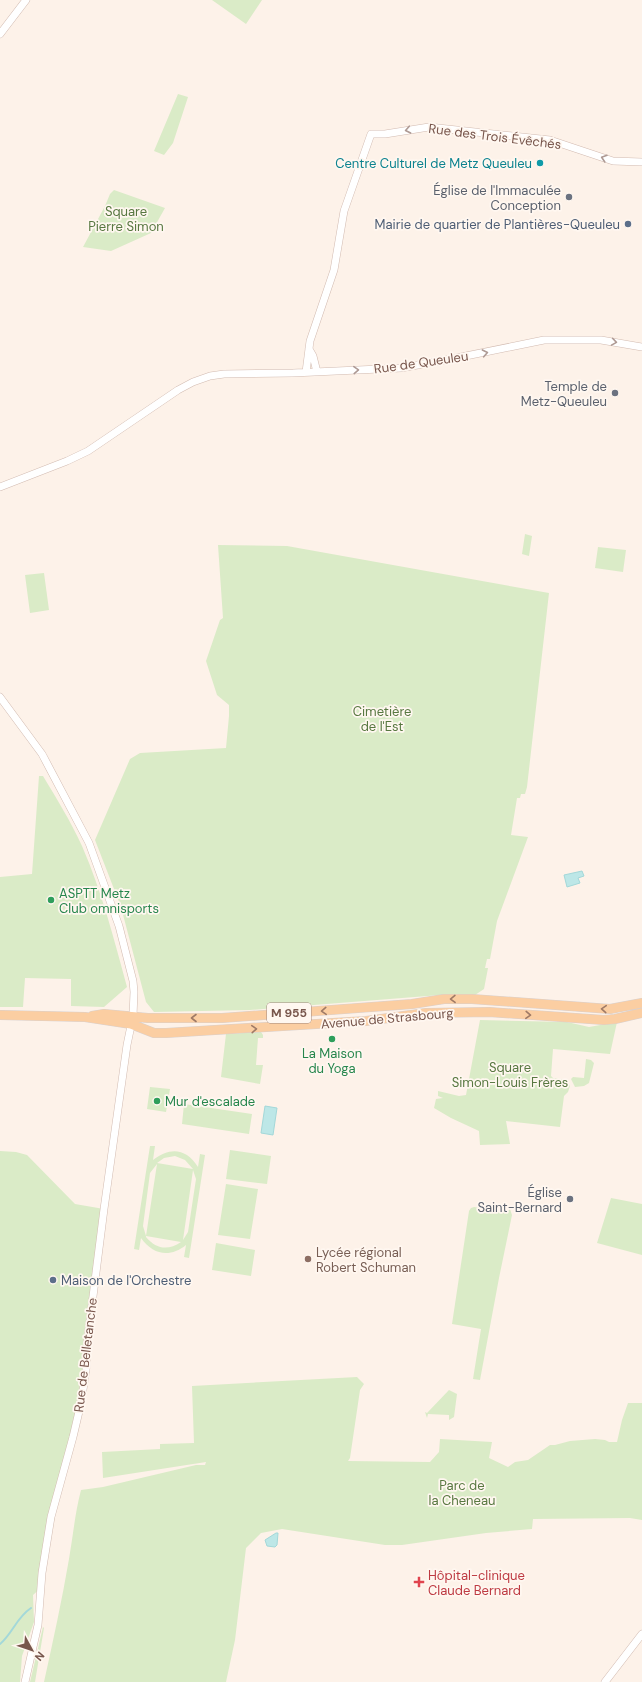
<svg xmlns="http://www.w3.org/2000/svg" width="642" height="1682" font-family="'DM Sans',sans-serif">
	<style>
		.green { fill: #daebc7; fill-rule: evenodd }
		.water { fill: #bde7e7; stroke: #a3d8d9 }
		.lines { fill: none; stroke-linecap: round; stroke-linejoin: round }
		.stream { stroke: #a3d8d9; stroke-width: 2 }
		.tertiary-casing { stroke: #d2bbb1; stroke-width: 8 }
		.primary-casing { stroke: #d9d0cd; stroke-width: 10 }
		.tertiary { stroke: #fff; stroke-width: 7 }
		.primary { stroke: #fbcea2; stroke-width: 9 }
		.oneway { stroke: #ae9a94 }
		.oneway2 { stroke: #9f7a66 }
		.culture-dot { fill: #0f9aa8; stroke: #fff7f0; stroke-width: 1.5 }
		.worship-dot { fill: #6b7280; stroke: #fff7f0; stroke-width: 1.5 }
		.service-dot { fill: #5c6f8a; stroke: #fff7f0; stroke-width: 1.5 }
		.leisure-dot { fill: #2e9e5b; stroke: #fff7f0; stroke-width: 1.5 }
		.education-dot { fill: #8d6e63; stroke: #fff7f0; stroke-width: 1.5 }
		.health-dot { fill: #e0444e; stroke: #fff7f0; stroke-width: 1.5 }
		.labels { text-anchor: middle; stroke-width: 3.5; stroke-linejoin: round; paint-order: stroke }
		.shield { fill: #fff7f0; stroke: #a0867d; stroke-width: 1 }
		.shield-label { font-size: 12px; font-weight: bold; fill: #78564c }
		.street-label { font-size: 13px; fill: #78564c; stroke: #fff7f0 }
		.culture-label { font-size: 13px; fill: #0d838f; stroke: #fff7f0; text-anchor: end }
		.worship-label { font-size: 13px; fill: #5b616d; stroke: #fff7f0; text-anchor: end }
		.park-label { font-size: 13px; fill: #587841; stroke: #fff7f0 }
		.service-label { font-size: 13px; fill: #4e5e75; stroke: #fff7f0; text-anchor: end }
		.leisure-label { font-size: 13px; fill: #27864d; stroke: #fff7f0; text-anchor: start }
		.education-label { font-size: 13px; fill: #785e54; stroke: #fff7f0; text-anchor: start }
		.health-label { font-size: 13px; fill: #be3a42; stroke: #fff7f0; text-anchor: start }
	</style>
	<rect width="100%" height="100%" fill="#fdf2e9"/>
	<path class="green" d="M212 0H262L246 24Z
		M178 94 188 97 173 143 164 155 154 151Z
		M114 190 165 208 151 233 111 251 83 247 105 206 110 194Z
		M525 534 532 536 529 556 522 554Z
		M218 545 287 546 549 593 527 787 525 794H521L520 798H517L511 835 528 837 497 921 490 959H487L485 968H488L484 989 475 995H440L250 1010 154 1012 146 1002 121 907 95 840 130 759 140 753 226 748 229 716V705L217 695 206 661 220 620 223 618Z
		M598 547 626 550 623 572 595 568Z
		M44 573 49 610 30 613 25 575Z
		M39 776H43C57 799 71 822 82 846 102 892 114 939 127 987L104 1007 71 1006V979L25 978 23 1007H0V877L32 874Z
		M480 1020 567 1022 589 1027 617 1022 610 1054 553 1049 551 1076 553 1078 567 1080 570 1086 568 1092 564 1096 560 1127 506 1121 510 1144 480 1145 479 1131 451 1118 434 1108 436 1099 443 1098 438 1096V1091L459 1096 466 1095Z
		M261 1032 263 1035V1038H258L256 1065H263L260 1084 221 1077 226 1034Z
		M586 1059 591 1060 594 1063 589 1083 584 1086 575 1087 571 1079 573 1077 584 1078Z
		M150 1087 170 1089 166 1112 147 1109Z
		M184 1104 252 1114 249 1134 182 1124Z
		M150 1146H155L153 1160C170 1147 186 1148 198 1167L200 1154 205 1155 189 1258 184 1257 186 1245C170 1258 153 1255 141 1238L139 1250 134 1249ZM175 1156 185 1160 193 1169 157 1163 164 1158ZM157 1164 146 1236 143 1226 150 1173ZM193 1170 196 1179 188 1232 183 1240ZM146 1237V1236L181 1242C168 1251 156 1249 146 1237Z
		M230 1150 271 1156 267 1184 226 1179Z
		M0 1151 16 1152 27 1155 75 1204 104 1209 86 1370 62 1477 42 1587 33 1595 34 1622 22 1656 20 1682H0Z
		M226 1184 258 1189 250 1239 218 1235Z
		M611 1198 642 1204V1255L597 1243Z
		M474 1207 503 1212 507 1211 510 1209 512 1215 499 1278 480 1380 473 1379 481 1329 452 1324 469 1211 471 1208Z
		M216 1243 255 1250 251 1276 212 1270Z
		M357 1377 364 1384 360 1390 350 1458 348 1461 430 1462 439 1452 440 1439 492 1442 489 1458 508 1467 515 1462 528 1460 550 1445H555L570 1441 595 1439 605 1440 609 1442H617L622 1420 628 1403H642V1520L630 1518 533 1519 532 1529 486 1533 402 1545H385L282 1529 261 1533 246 1548 235 1640 226 1682H44C53 1641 62 1600 69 1559 73 1536 75 1513 81 1490L103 1487 196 1465H205L206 1462 103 1478 102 1452 160 1449V1444L194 1443 192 1386Z
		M449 1390 457 1394 454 1417 449 1420V1415L428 1414 427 1418 425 1412 427 1413Z
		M43 1627 44 1628 35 1682H30Z"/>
	<path class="water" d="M582 871 584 876 578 878 580 883 567 887 564 875Z
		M265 1106 277 1108 273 1135 261 1133Z
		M276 1533H278L277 1545 275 1547 267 1546 265 1540Z"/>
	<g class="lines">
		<path class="stream" d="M0 1644C13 1633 16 1618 31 1608"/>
		<defs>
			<path id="tertiary" d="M0 34 26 0
				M309 349 313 356 317 372
				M306 372 310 341 334 270 344 211 371 134H385L429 127 550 140 613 161 642 162
				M0 487 67 461 88 451 178 390 193 382 210 376 224 374 293 373 401 368 456 358 544 340H601L642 347
				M0 697 42 754 89 843 119 926 133 981 134 992 133 1016 127 1045 104 1209 87 1344 86 1370 81 1403 73 1437 51 1517 42 1573 38 1625 25 1682
				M605 1682 642 1634"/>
			<path id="primary" d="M0 1015 85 1017 131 1024 154 1033H166L366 1021 426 1013 489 1012 604 1020 615 1019 642 1013
				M92 1016 104 1014 148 1018H222L412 1004 444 999H472L610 1009 642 1003"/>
		</defs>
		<use href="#tertiary" class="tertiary-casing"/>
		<use href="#primary" class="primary-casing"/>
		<use href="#tertiary" class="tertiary"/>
		<use href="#primary" class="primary"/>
	</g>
	<defs><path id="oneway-chevron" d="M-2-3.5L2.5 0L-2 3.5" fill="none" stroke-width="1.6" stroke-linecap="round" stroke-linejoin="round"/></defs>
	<g class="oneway">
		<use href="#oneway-chevron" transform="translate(408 130) rotate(169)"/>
		<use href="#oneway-chevron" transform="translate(604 158) rotate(-162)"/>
		<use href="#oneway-chevron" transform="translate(614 342) rotate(9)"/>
		<use href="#oneway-chevron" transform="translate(485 353) rotate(-11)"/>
		<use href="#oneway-chevron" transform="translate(356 370) rotate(-3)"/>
	</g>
	<g class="oneway2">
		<use href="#oneway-chevron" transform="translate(453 999) rotate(179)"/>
		<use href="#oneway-chevron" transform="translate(604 1009) rotate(-176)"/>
		<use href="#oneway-chevron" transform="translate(324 1011) rotate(177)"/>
		<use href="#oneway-chevron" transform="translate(528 1015) rotate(3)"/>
		<use href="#oneway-chevron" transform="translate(194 1018) rotate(-180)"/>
		<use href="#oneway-chevron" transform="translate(254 1029) rotate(-4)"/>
	</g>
	<circle class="culture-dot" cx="540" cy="163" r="4"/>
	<g class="worship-dot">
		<circle cx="569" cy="197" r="4"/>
		<circle cx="615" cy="393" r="4"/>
		<circle cx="570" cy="1199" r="4"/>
	</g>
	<g class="service-dot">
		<circle cx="628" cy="224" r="4"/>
		<circle cx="53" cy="1280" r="4"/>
	</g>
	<g class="leisure-dot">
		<circle cx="51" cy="900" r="4"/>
		<circle cx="332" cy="1039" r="4"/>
		<circle cx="157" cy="1101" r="4"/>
	</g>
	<circle class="education-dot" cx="308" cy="1259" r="4"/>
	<path class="health-dot" d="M417 1576h4v4h4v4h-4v4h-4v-4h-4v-4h4z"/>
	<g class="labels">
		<rect class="shield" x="267" y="1003" width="44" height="20" rx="3"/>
		<g class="shield-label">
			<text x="289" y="1017">M 955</text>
		</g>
		<g class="street-label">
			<text transform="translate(495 136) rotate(7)" y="5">Rue des Trois Évêchés</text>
			<text transform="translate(421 362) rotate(-8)" y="5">Rue de Queuleu</text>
			<text transform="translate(387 1018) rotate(-5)" y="5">Avenue de Strasbourg</text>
			<text transform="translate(85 1355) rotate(-83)" y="5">Rue de Belletanche</text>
		</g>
		<g class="culture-label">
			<text x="532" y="168">Centre Culturel de Metz Queuleu</text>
		</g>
		<g class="worship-label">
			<text x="561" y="195">Église de l'Immaculée<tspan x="561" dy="15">Conception</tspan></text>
			<text x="607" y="391">Temple de<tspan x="607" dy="15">Metz-Queuleu</tspan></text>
			<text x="562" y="1197">Église<tspan x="562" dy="15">Saint-Bernard</tspan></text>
		</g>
		<g class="park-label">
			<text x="126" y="216">Square<tspan x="126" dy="15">Pierre Simon</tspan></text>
			<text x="382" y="716">Cimetière<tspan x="382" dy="15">de l'Est</tspan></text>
			<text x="510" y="1072">Square<tspan x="510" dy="15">Simon-Louis Frères</tspan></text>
			<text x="462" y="1490">Parc de<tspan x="462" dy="15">la Cheneau</tspan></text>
		</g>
		<g class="service-label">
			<text x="620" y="229">Mairie de quartier de Plantières-Queuleu</text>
			<text x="61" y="1285" text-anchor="start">Maison de l'Orchestre</text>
		</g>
		<g class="leisure-label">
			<text x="59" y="898">ASPTT Metz<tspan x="59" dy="15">Club omnisports</tspan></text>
			<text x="332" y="1058" text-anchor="middle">La Maison<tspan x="332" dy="15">du Yoga</tspan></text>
			<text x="165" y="1106">Mur d'escalade</text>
		</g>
		<g class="education-label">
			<text x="316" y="1257">Lycée régional<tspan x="316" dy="15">Robert Schuman</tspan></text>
		</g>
		<g class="health-label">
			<text x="428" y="1580">Hôpital-clinique<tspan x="428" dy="15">Claude Bernard</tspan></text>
		</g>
	</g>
	<g transform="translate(32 1650) rotate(130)" stroke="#fff7f0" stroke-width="3" paint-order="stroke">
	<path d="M0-3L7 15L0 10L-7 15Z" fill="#78564c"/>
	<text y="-6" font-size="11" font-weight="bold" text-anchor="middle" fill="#78564c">N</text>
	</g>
</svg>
